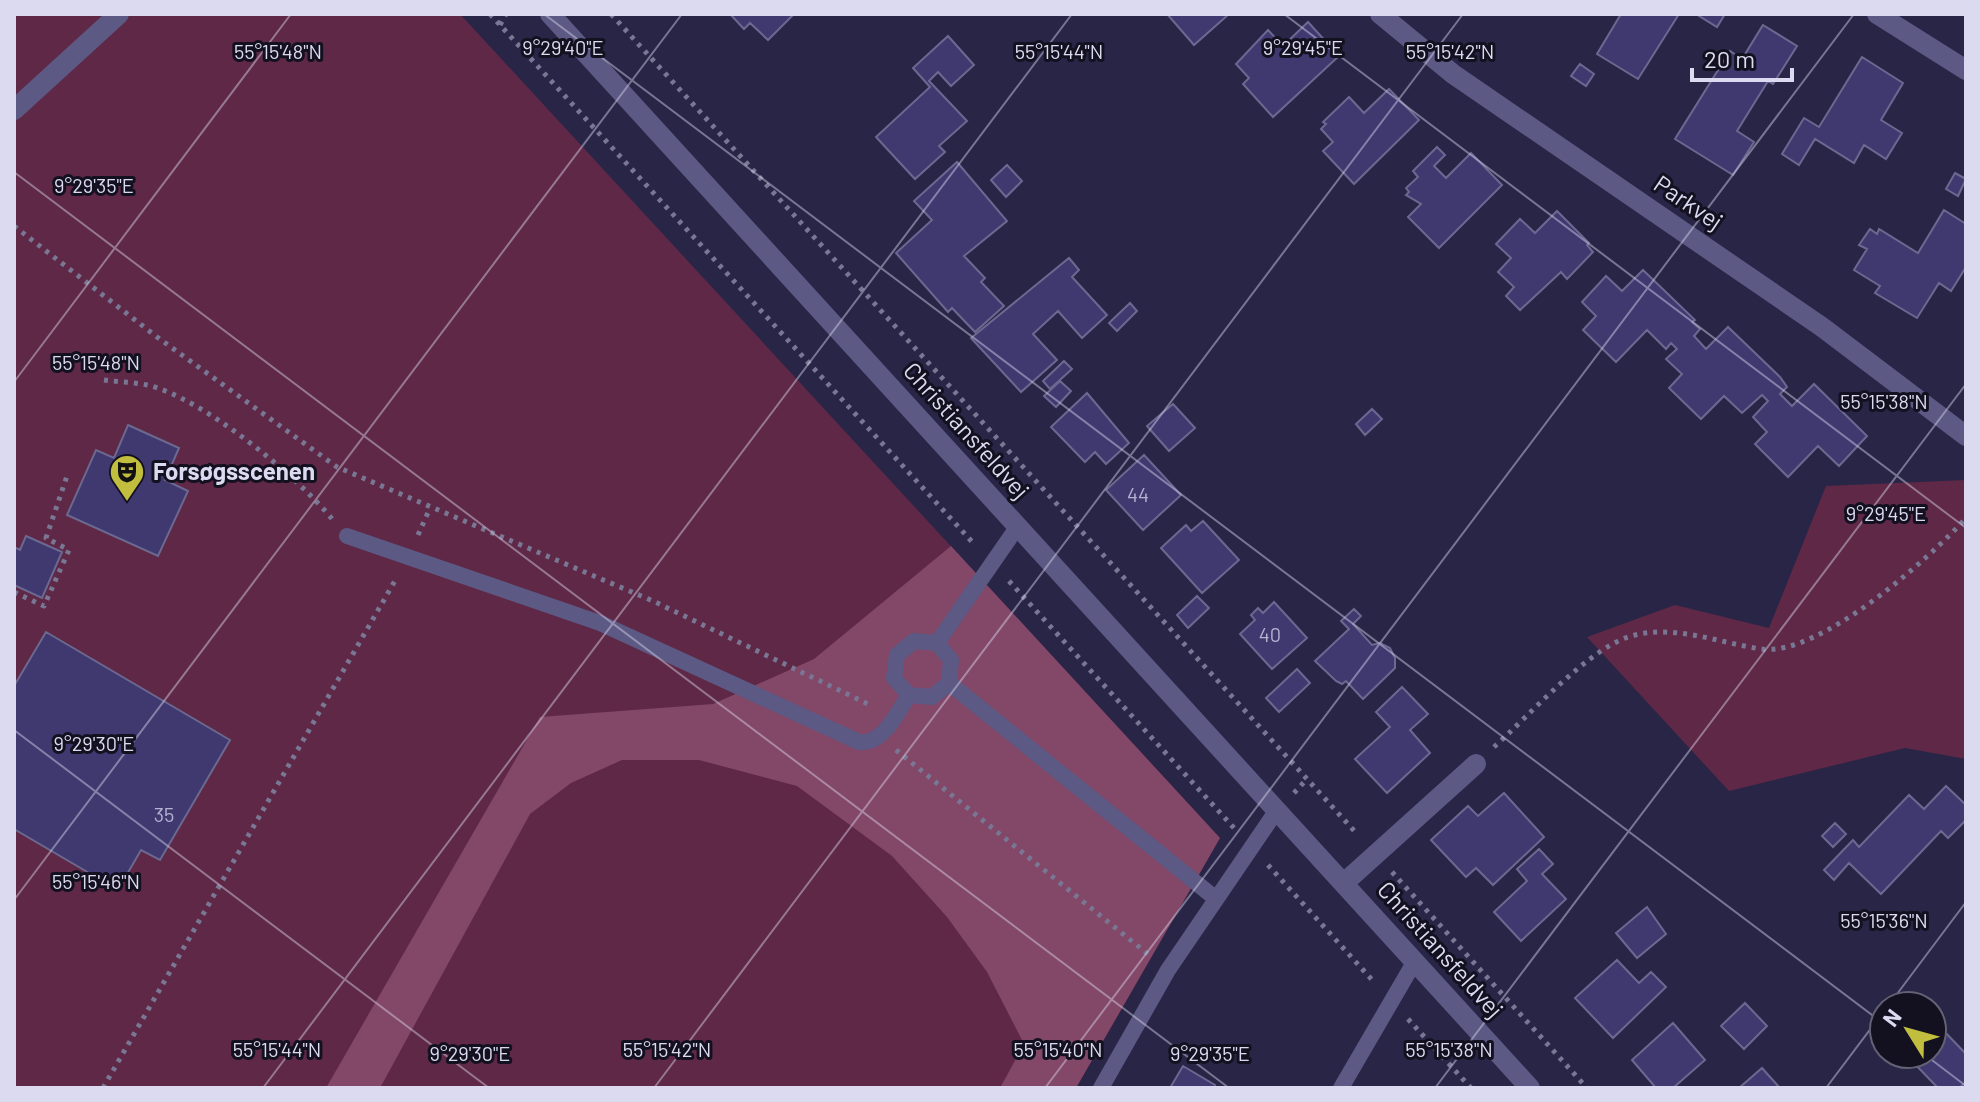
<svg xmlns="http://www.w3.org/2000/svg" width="1980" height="1102" font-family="Barlow,sans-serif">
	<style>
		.green { fill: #5f2847 }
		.forest { fill: #834768 }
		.building { fill: #403970; stroke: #6b6990; stroke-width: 2 }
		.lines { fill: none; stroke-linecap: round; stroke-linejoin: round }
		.path { stroke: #797793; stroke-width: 5; stroke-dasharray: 4 6; stroke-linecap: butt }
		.service { stroke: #5c5984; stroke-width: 16 }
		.minor { stroke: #5c5984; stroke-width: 20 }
		.tertiary { stroke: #5c5984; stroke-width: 20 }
		.ticks { fill: none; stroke: #dbdaf0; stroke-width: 2; stroke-opacity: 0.45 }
		.labels { text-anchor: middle; stroke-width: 6; stroke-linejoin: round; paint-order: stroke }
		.number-label { font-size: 20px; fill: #b4b2d0 }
		.street-label { font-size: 24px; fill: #dbdaf0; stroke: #131120 }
		.poi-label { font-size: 24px; font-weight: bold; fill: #dbdaf0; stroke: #131120; text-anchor: start }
		.ticks-label { font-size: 20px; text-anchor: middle; fill: #dbdaf0; stroke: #131120; stroke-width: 6; stroke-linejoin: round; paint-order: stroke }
	</style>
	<rect width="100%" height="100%" fill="#292547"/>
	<path class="green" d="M14 14H460L1220 838 1076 1088H14Z
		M1966 480V759L1905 748 1729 791 1587 637 1675 605 1769 628 1826 486Z"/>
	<path class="forest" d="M951 546 1220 838 1076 1088H1000L1024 1044 987 972 947 917 892 856 797 786 699 760H622L571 783 530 814 380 1088H326L540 717 713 704 814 659Z"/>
	<path class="building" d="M730 14H794L768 40 750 23 744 29Z
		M1167 14H1229L1194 45Z
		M1621 14H1679L1638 79 1597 54Z
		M1696 14H1725L1717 27Z
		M1308 22 1339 56 1273 117 1243 84 1249 78 1236 64 1268 30 1283 46Z
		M1763 25 1797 46 1773 84 1768 81 1737 131 1754 142 1733 175 1675 139 1730 51 1742 59Z
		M948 36 974 65 951 86 938 72 929 81 967 121 939 146 945 152 915 179 876 137 930 87 913 68Z
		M1862 57 1903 83 1881 120 1902 133 1886 159 1864 145 1854 163 1815 139 1799 165 1782 154 1804 118 1819 127Z
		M1580 64 1594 74 1586 86 1571 76Z
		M1389 89 1419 120 1354 184 1323 151 1333 142 1321 129 1326 124 1323 122 1349 97 1364 113Z
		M1437 147 1445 155 1434 166 1446 178 1471 153 1502 185 1439 248 1408 217 1421 204 1406 195 1409 192 1406 188 1418 177 1413 171Z
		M957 162 1007 221 964 256 985 278 981 282 1004 306 975 332 952 308 948 312 896 253 932 220 914 201Z
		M1007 165 1022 181 1006 197 991 180Z
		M1955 173 1966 179 1958 196 1946 189Z
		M1944 210 1966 224V267L1951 291 1939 283 1917 318 1875 293 1880 286 1854 270 1867 249 1859 245 1870 229 1877 234 1879 229 1918 253Z
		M1557 211 1589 243 1587 245 1593 252 1567 279 1561 272 1520 310 1506 296 1514 287 1498 272 1511 258 1496 244 1520 219 1535 233Z
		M1069 258 1079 270 1072 277 1107 315 1082 338 1058 311 1033 334 1057 360 1021 392 971 338Z
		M1643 270 1695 320 1692 322 1700 329 1694 336 1706 349 1728 327 1780 377 1787 387 1780 394 1792 406 1814 384 1867 436 1839 466 1818 446 1788 477 1755 444 1767 432 1753 417 1768 401 1762 395 1742 413 1724 396 1701 419 1669 388 1682 374 1666 359 1677 349 1671 343 1666 349 1647 330 1616 362 1583 330 1596 316 1582 302 1606 276 1622 291Z
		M1130 303 1137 311 1117 331 1109 323Z
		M1064 361 1072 369 1050 389 1043 381Z
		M1060 381 1071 391 1056 407 1044 396Z
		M1087 393 1129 443 1106 464 1095 452 1085 462 1051 427Z
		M1173 404 1195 428 1169 451 1147 426Z
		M1372 409 1382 419 1365 435 1356 424Z
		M128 425 179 448 165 480 188 491 158 556 67 515 96 450 114 458Z
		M1144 455 1181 495 1143 530 1106 490Z
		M1203 521 1239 560 1202 593 1161 548 1186 525 1191 531Z
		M26 536 62 552 42 598 14 585V547L20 550Z
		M1197 596 1209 608 1188 628 1177 615Z
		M1274 602 1307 638 1272 669 1240 634 1255 620 1251 615 1258 608 1263 613Z
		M1354 609 1361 616 1353 624 1372 645 1380 643 1390 648 1395 658V668L1363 699 1346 681 1342 684 1336 681 1315 661 1349 629 1341 621Z
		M46 632 230 740 160 860 141 850 118 890 14 829V686Z
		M1297 669 1310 683 1279 712 1266 698Z
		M1402 687 1428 714 1410 730 1430 753 1387 793 1355 759 1390 727 1376 712Z
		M1946 786 1966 805V820L1948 838 1941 831 1881 894 1849 863 1834 880 1824 870 1853 840 1859 847 1909 795 1924 809Z
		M1504 793 1544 837 1493 885 1476 868 1466 877 1431 840 1468 806 1478 816Z
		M1835 823 1846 834 1833 847 1822 836Z
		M1539 849 1553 864 1542 874 1566 899 1521 941 1494 912 1527 881 1517 869Z
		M1647 907 1666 934 1637 958 1616 933Z
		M1617 960 1639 983 1651 972 1666 987 1613 1038 1575 998Z
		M1745 1003 1767 1026 1744 1049 1721 1026Z
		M1673 1023 1705 1060 1673 1088H1656L1632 1060Z
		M1941 1028 1966 1054V1082L1959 1088H1938L1909 1058 1913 1054H1932V1036Z
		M1183 1066 1215 1085 1213 1088H1170Z
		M1762 1068 1780 1088H1739Z"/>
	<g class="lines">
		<path class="path" d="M490 14 975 545
			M611 14 1358 835
			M500 25 506 14
			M14 226 157 337 337 467 653 601 868 704
			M104 380C118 382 133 382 147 385 203 398 297 476 333 520
			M418 535 430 508
			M1009 581 1234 828
			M14 592 44 606 69 550 46 538 68 473
			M1494 747C1529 716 1592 644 1635 635 1677 625 1720 643 1761 649 1819 657 1929 559 1966 518
			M896 750 1149 955
			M1294 793 1307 779
			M1268 865 1374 982
			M1392 872 1587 1088
			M1408 1019 1471 1088
			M103 1088 396 579"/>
		<path class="service" d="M347 536 600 623 859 742C883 745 897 713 909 695
			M937 643 1018 526
			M949 683 951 660 937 643 914 641 897 655 894 678 909 695 932 697 949 683 1215 898
			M1101 1088 1168 970 1277 810
			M1341 1088 1415 961"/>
		<path class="minor" d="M1380 14 1453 74 1822 327 1966 436
			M1877 14 1966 70
			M14 110 119 14
			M1344 883 1476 764"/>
		<path class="tertiary" d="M550 14 1530 1088"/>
	</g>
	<path class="ticks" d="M544 14 1884 1024M1284 14 1966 528M14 172 1229 1088M14 382 291 14M14 730 489 1088M14 900 682 14M1888 1006 1966 902M1924 1054 1966 1086M263 1088 1072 14M654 1088 1463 14M1045 1088 1854 14M1435 1088 1966 384M1826 1088 1884 1011"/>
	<defs>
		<symbol id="theatre-pin" viewBox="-11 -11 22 30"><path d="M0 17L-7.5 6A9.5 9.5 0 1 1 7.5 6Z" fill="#c1bd3f" stroke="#131120"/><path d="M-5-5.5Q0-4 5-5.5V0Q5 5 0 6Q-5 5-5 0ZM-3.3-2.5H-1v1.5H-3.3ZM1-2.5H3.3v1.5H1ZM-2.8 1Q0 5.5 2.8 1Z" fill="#111"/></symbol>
	</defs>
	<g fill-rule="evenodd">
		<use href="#theatre-pin" x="107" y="452" width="40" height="54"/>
	</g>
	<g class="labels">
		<g class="number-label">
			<text x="1138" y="502">44</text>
			<text x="1270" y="642">40</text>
			<text x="164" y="822">35</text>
		</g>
		<g class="street-label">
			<text transform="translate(1688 203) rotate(34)" y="8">Parkvej</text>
			<text transform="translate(966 431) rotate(48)" y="8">Christiansfeldvej</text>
			<text transform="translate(1440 950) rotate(48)" y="8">Christiansfeldvej</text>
		</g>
		<g class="poi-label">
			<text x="153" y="480">Forsøgsscenen</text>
		</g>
	</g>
	<g class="ticks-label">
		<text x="563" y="55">9°29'40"E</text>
		<text x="1303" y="55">9°29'45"E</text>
		<text x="278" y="59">55°15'48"N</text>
		<text x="1059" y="59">55°15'44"N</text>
		<text x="1450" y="59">55°15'42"N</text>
		<text x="94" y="193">9°29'35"E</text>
		<text x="96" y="370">55°15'48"N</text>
		<text x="1884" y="409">55°15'38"N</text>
		<text x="1886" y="521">9°29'45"E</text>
		<text x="94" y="751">9°29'30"E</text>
		<text x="96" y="889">55°15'46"N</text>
		<text x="1884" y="928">55°15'36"N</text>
		<text x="277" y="1057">55°15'44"N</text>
		<text x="667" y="1057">55°15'42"N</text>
		<text x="1058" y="1057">55°15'40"N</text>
		<text x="1449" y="1057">55°15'38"N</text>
		<text x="470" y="1061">9°29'30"E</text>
		<text x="1210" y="1061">9°29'35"E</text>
	</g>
	<rect width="1980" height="1102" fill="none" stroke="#dbdaf0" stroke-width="32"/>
	<g transform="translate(1908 1030) rotate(307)"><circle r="38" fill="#131120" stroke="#636173" stroke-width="2"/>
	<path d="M0-6L14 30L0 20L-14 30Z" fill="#c1bd3f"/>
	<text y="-12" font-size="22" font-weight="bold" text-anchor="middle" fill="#dbdaf0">N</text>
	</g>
	<path d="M1692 68v12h100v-12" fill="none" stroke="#dbdaf0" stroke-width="4"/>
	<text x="1704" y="68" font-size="24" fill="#dbdaf0" stroke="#131120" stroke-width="6" paint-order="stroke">20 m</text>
</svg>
